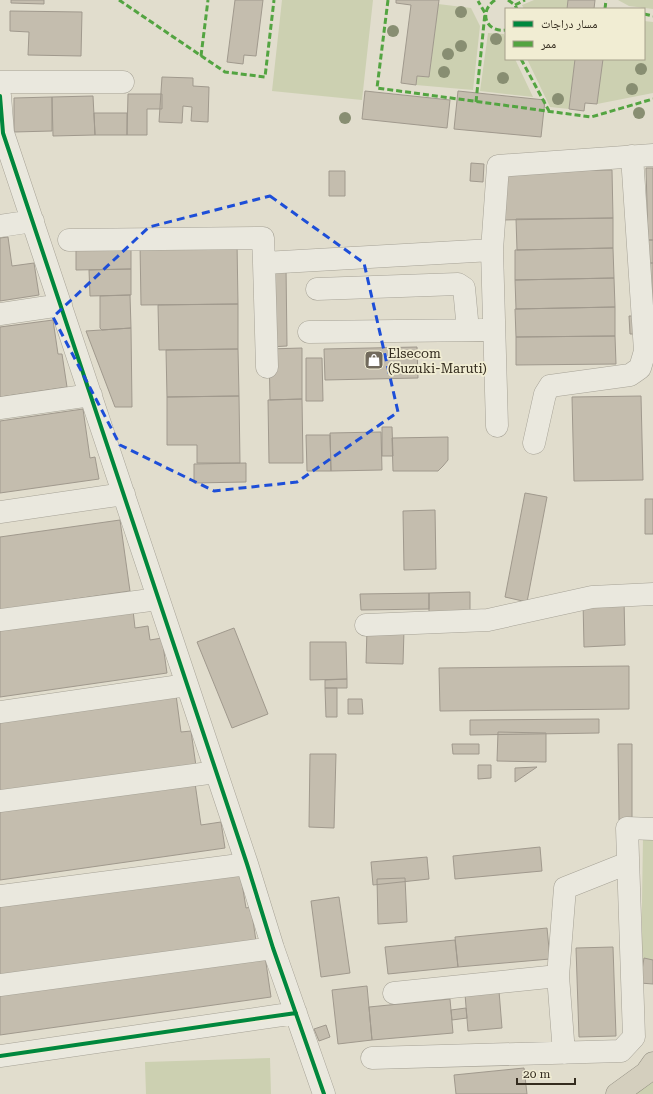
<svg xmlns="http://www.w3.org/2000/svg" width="653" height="1094" font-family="'Roboto Serif','Noto Naskh Arabic',serif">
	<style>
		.green { fill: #ccd0b1 }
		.building { fill: #c4bdae; stroke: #a0998d }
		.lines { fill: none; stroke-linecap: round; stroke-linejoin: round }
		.minor-casing { stroke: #a6a296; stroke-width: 23 }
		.highway-casing { stroke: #8c887d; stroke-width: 23 }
		.minor { stroke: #eae8de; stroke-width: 22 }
		.highway { stroke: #d4cfbe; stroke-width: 22 }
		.quiet { stroke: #53a441; stroke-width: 3; stroke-dasharray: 6 3; stroke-linecap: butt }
		.cycleway-casing { stroke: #f1edd3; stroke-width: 6 }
		.cycleway { stroke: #00873e; stroke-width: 4 }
		.tree { fill: #888e72 }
		.marked { fill: none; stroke: #1d4ed8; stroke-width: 3; stroke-dasharray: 8 5; stroke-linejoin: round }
		.labels { text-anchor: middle; stroke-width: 3.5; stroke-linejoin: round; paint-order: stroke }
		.poi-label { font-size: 13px; fill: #342c1f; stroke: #f1edd3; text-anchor: start }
	</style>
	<rect width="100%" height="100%" fill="#e1ddcd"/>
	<path class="green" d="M282 0H373L362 100 272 91Z
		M534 0H568L567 9H524L522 5Z
		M618 0H653V9L629 6Z
		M438 4 471 8 480 26 473 90 416 85 417 76 429 77Z
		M644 21 653 22V93L597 104 603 59H644Z
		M488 33 504 34 506 39V59H515L533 97 480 91Z
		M527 59H575L569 109 550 107Z
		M643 837 653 838V966L641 967Z
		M270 1058 271 1094H146L145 1062Z
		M653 1079V1094H634Z"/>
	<path class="building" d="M11 0H44V4L11 3Z
		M235 0H263L256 56 244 55 243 64 227 62Z
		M396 0H439L429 77 417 76 416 85 401 83 411 5 396 3Z
		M568 0H595L594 9H567Z
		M10 11 82 12 81 56 28 55 29 32 10 31Z
		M575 59H603L597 104 585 103 584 111 569 109Z
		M162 77 193 78V86L209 87 208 122 191 121 192 107 183 106 182 123 159 122Z
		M365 91 450 100 447 128 362 119Z
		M458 91 545 100 541 137 454 129Z
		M128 94H162V109H147V135H127Z
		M93 96 95 135 53 136 52 97Z
		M52 97V131L14 132V98Z
		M94 113H127V135H95Z
		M471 163 484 164 483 182 470 181Z
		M646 168H653V240H648Z
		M612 170 613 218 502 220 501 172Z
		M329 171H345V196H329Z
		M613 218V248L517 250 516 219Z
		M8 237 12 266 34 263 39 295 0 301V238Z
		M641 240H653V263H642Z
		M131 241V269L76 270V242Z
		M237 242 238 304 141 305 140 243Z
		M613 248 614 278 515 280V250Z
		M648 263H653V319Z
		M268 267H286L287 346 269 347Z
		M131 269V295L90 296 89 270Z
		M614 278 615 307 516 309 515 280Z
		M130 295 131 328 102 330 100 328V296Z
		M238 304V349L159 350 158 305Z
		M615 307V336L516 337 515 309Z
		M629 316H638L639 334H630Z
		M53 320 58 354H62L67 387 0 397V327Z
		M131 328 132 407H115L86 331Z
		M615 336 616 364 516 365V337Z
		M417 347 418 378 325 380 324 349Z
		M302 348V399L270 400 269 349Z
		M238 349 239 396 167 397 166 350Z
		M306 358H322L323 401H306Z
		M239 396 240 463H197V445H167V397Z
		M641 396 643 480 574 481 572 397Z
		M302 399 303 463H269L268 400Z
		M83 409 90 458 95 457 99 479 0 493V421Z
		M382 427H392L393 456H382Z
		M381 432 382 470 331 471 330 433Z
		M306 435H330L331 471H307Z
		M448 437V460L443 466 438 471H393L392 438Z
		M246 463V482L194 483V464Z
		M525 493 547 497 527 602 505 597Z
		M645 499H653V534H645Z
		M435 510 436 569 404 570 403 511Z
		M120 520 130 591 0 610V537Z
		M470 592V611L429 612V593Z
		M429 593V609L361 610 360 594Z
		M624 600 625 645 584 647 583 601Z
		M133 610 135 628 148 626 150 640 162 638 167 673 0 697V629Z
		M234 628 268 714 232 728 197 642Z
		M367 629 404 630 403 664 366 663Z
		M310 642H346L347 679 310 680Z
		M629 666V709L440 711 439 668Z
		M347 679V688H325V680Z
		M325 688H337V717H326Z
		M176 695 181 732 191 731 196 766 0 794V720Z
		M348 699H362L363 714H348Z
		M599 719V733L470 735V720Z
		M498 732 546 733V762L497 761Z
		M452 744H479V754H453Z
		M618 744H632V819L619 820Z
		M310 754H336L334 828 309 827Z
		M478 765H491V778L478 779Z
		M537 767 515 782V768Z
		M195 783 201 825 221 822 225 848 0 880V811Z
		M540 847 542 871 455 879 453 856Z
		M427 857 429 879 373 885 371 862Z
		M240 871 246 908 251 907 256 941 0 977V905Z
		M405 878 407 922 378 924 377 879Z
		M339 897 350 973 321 977 311 901Z
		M547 928 550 959 458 967 455 937Z
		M455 940 458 967 388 974 385 947Z
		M613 947 616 1036 579 1037 576 948Z
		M265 956 271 997 0 1035V994Z
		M644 958 653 960V984L640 983Z
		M367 986 372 1040 338 1044 332 990Z
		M499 991 502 1028 468 1031 465 994Z
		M450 999 453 1033 372 1040 369 1007Z
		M466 1008 467 1018 452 1020 451 1010Z
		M326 1025 330 1037 319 1041 314 1029Z
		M524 1068 527 1094H456L454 1075Z"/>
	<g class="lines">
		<defs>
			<path id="minor" d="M0 82H123
				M0 96 3 133 247 864 273 948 324 1094
				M0 226 33 221
				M69 240 263 238 264 263 492 250
				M264 263 267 367
				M317 289 458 284 464 288 468 330
				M0 314 61 305
				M309 332 483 330
				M0 408 91 395
				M497 426 492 250 498 166 653 155
				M534 443 545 394 550 386 630 375 640 368 645 351 632 156
				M0 512 124 494
				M0 620 158 599
				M366 625 488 620 592 597 653 594
				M0 712 187 685
				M0 801 216 772
				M0 896 247 864
				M558 976 565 888 628 863
				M0 985 273 948
				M394 993 558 976 564 1053
				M0 1056 296 1013
				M372 1058 621 1051 634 1037 627 828 653 829"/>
			<path id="highway" d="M617 1094 646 1073 653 1063"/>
		</defs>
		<use href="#minor" class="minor-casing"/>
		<use href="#highway" class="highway-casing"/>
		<use href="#minor" class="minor"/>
		<use href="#highway" class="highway"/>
		<path class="quiet" d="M119 0 225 72 265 77 274 0
			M388 0 377 88 591 117 653 99
			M495 0C478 12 486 33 506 30
			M508 0 515 5 517 9
			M515 5 525 0
			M605 9 606 0
			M644 14 653 16
			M201 56 208 0
			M521 59 549 111
			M476 102 485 13 478 1"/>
		<defs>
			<path id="cycleway" d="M0 96 3 133 247 864 273 948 324 1094
				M0 1056 296 1013"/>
		</defs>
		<use href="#cycleway" class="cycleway-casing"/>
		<use href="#cycleway" class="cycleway"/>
	</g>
	<g class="tree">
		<circle cx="461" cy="12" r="6"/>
		<circle cx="393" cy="31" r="6"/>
		<circle cx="496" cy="39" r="6"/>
		<circle cx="461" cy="46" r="6"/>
		<circle cx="448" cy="54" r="6"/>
		<circle cx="641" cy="69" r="6"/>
		<circle cx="444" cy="72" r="6"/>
		<circle cx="503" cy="78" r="6"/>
		<circle cx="632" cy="89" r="6"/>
		<circle cx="558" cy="99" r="6"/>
		<circle cx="639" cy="113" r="6"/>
		<circle cx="345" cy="118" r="6"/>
	</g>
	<path class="marked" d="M270 196 364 263 398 412 297 482 214 491 120 445 53 317 149 227Z"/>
	<defs>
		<symbol id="shop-square" viewBox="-11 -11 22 22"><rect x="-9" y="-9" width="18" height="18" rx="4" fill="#716a5c" stroke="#f1edd3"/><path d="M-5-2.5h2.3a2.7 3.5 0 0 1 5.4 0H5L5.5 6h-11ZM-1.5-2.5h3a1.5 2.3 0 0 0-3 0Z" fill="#fff"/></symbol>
	</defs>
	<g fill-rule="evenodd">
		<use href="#shop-square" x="363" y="349" width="22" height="22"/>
	</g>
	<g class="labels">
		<g class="poi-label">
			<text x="388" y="358">Elsecom<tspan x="388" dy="15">(Suzuki-Maruti)</tspan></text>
		</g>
	</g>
	<rect x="505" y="8" width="140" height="52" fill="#f1edd3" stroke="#a5a08b"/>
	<rect x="513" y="21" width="20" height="6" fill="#00873e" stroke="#a5a08b"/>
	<text x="541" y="28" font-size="12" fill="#342c1f">مسار دراجات</text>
	<rect x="513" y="41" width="20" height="6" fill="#53a441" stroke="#a5a08b"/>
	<text x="541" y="48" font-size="12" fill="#342c1f">ممر</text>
	<path d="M517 1078v6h58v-6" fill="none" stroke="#342c1f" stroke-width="2"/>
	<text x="523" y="1078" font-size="12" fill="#342c1f" stroke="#f1edd3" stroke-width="3" paint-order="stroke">20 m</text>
</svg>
